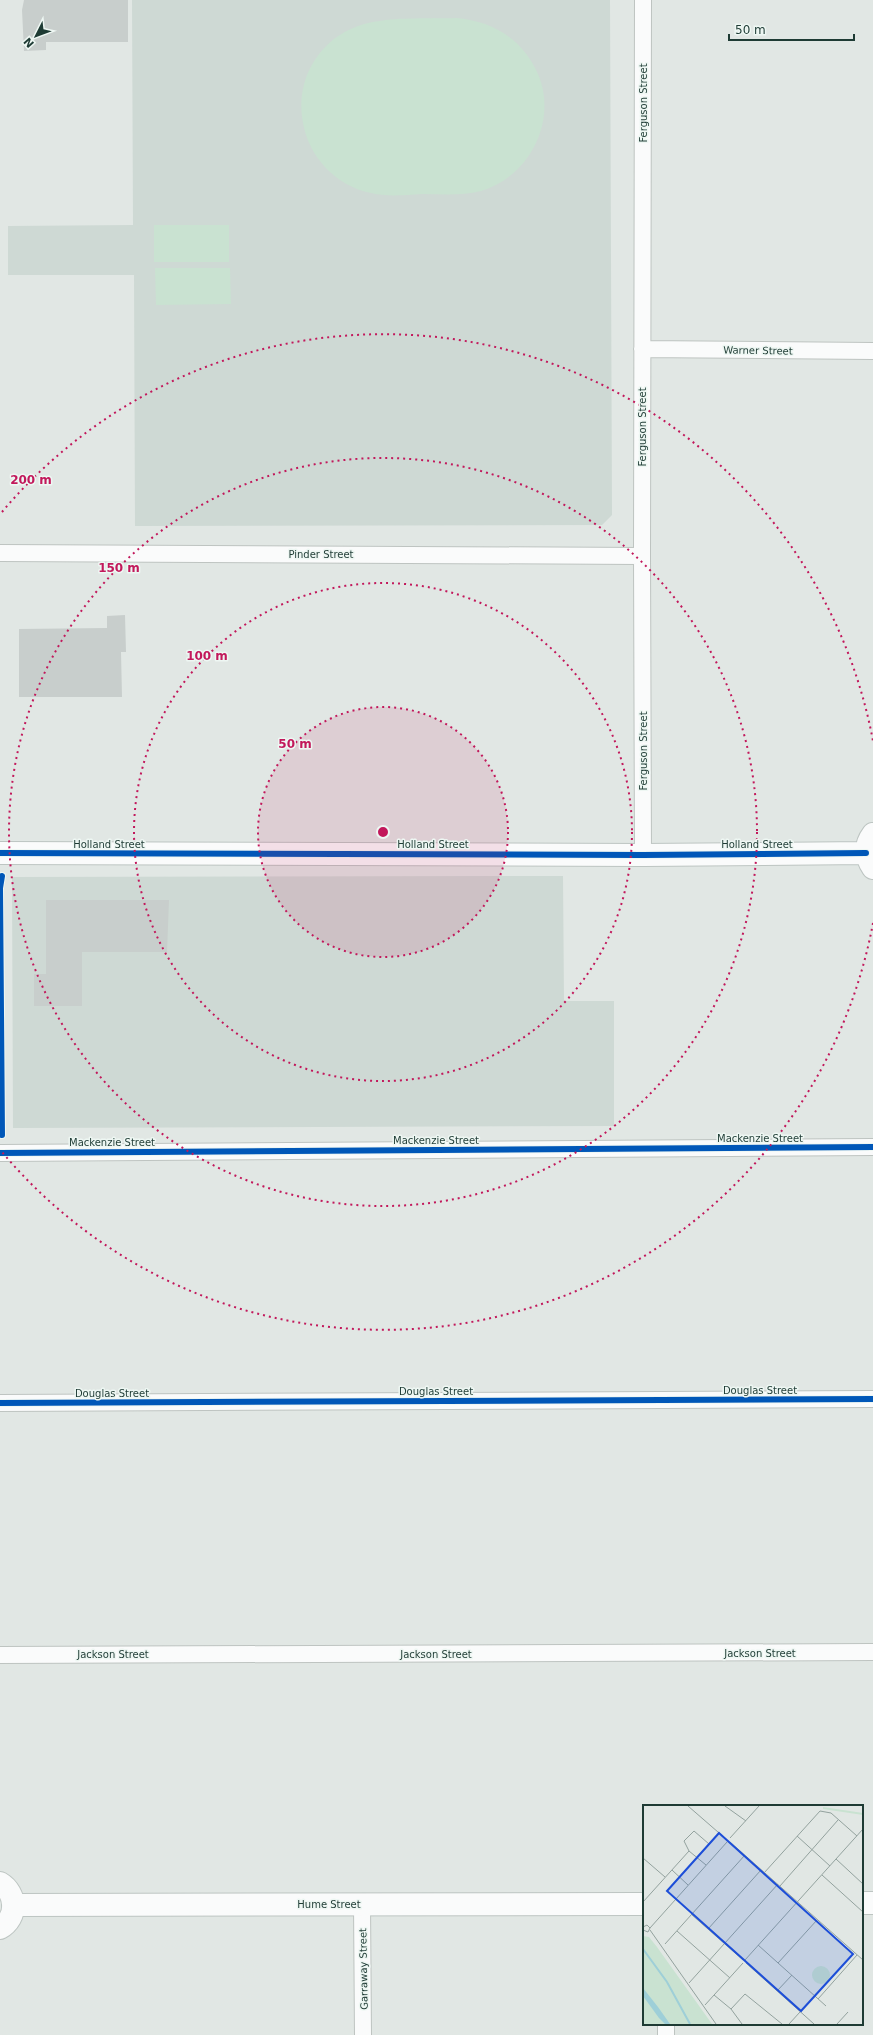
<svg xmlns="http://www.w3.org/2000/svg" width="873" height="2035" font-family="'DejaVu Sans',sans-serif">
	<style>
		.built { fill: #ced9d4 }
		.green { fill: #c9e2d1 }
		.building { fill: #c8cecc }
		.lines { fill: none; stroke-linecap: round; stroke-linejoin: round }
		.street-casing { stroke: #bec4c1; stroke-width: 18 }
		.secondary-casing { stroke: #bdc5c2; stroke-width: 24 }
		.street { stroke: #fafbfb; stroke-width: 16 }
		.secondary { stroke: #fafbfb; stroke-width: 22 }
		.cycleway-casing { stroke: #eef7f3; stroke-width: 8 }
		.cycleway { stroke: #0057b8; stroke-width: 6 }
		.ring { fill: none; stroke: #c2185b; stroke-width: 2; stroke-dasharray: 2 4 }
		.labels { text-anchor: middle; stroke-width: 3; stroke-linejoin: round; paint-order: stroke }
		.street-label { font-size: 10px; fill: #1e3b34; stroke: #eef7f3 }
		.inset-river { fill: none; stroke: #9ecfd8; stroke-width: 2 }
		.inset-road { fill: none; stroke: #93a29e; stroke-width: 1 }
		.view { fill: #1d4ed8; fill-opacity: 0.15; stroke: #1d4ed8; stroke-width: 2 }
		.inset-edge { fill: none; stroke: #1e3b34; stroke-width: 2 }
		.centre { fill: #c2185b; stroke: #eef7f3; stroke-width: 2 }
		.ring-label { font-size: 12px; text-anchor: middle; font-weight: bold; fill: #c2185b; stroke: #eef7f3; stroke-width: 3; stroke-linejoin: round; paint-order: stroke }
	</style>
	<rect width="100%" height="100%" fill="#e1e7e4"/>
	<path class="built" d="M132 0H610L612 515 602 525 135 526 134 275H8V226L133 225Z
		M563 876 564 1001H614V1126L13 1128 12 877Z"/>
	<path class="green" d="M456 18C492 21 521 38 537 72 559 119 530 177 481 191 462 196 441 194 422 194 405 195 387 197 371 193 336 186 309 157 303 123 299 103 302 81 313 63 346 10 401 20 456 18Z
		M154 225H229V262H154Z
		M155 268H230L231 304 156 305Z"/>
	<path class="building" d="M24 0H128V42H46V50L24 51 22 10Z
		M125 615 126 652H121L122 697H19V629L107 628V616Z
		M46 900H169L167 952H82V1006H34V974H46Z"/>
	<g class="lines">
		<defs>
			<path id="street" d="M643 0 642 556 643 855
				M642 349 873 351
				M0 553 642 556
				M0 1153 873 1147
				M0 1403 873 1399
				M0 1655 873 1652
				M362 1904 363 2035
				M666 2024V2035"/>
			<path id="secondary" d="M873 834C864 846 865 856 873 868
				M0 853 643 855 866 853
				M0 1883C17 1893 18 1918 0 1928
				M862 1903H873
				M13 1905 644 1904"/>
		</defs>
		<use href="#street" class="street-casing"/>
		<use href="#secondary" class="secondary-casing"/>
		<use href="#street" class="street"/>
		<use href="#secondary" class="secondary"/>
		<defs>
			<path id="cycleway" d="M0 853 643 855 866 853
				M2 876 0 888 2 1135
				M0 1153 873 1147
				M0 1403 873 1399"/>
		</defs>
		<use href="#cycleway" class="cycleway-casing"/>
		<use href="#cycleway" class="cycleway"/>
	</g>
	<circle cx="383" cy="832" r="125" fill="#c2185b" fill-opacity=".12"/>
	<g class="ring">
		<circle cx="383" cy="832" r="125"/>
		<circle cx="383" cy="832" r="249"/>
		<circle cx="383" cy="832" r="374"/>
		<path d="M873 923A498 498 0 0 1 2 1152M2 512A498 498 0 0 1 873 741"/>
	</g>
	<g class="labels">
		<g class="street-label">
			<text transform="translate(643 103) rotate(-90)" y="4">Ferguson Street</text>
			<text transform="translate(758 350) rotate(1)" y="4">Warner Street</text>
			<text transform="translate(642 427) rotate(-90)" y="4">Ferguson Street</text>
			<text x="321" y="558">Pinder Street</text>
			<text transform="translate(643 751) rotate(-90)" y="4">Ferguson Street</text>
			<text x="109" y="848">Holland Street</text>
			<text x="433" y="848">Holland Street</text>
			<text x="757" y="848">Holland Street</text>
			<text x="760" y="1142">Mackenzie Street</text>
			<text x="436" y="1144">Mackenzie Street</text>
			<text x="112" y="1146">Mackenzie Street</text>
			<text x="760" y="1394">Douglas Street</text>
			<text x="436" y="1395">Douglas Street</text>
			<text x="112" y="1397">Douglas Street</text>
			<text x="760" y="1657">Jackson Street</text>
			<text x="113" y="1658">Jackson Street</text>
			<text x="436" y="1658">Jackson Street</text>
			<text x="329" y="1908">Hume Street</text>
			<text transform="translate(363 1969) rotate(-91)" y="4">Garraway Street</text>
		</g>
	</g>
	<g transform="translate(643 1805)">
		<rect width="220" height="220" fill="#e1e7e4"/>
		<path d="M180 2 220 8V10L180 4ZM0 131 6 132 14 142 69 219H0ZM169 170a9 9 0 1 1 18 0a9 9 0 1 1-18 0Z" fill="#c9e2d1"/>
		<path d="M0 183 15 202 27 219H22L16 213 0 191Z" fill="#9ecfd8"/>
		<path class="inset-river" d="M0 144 24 177 47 219"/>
		<path class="inset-road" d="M45 1 83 34M82 1 103 16M154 31 187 61M87 33 116 1M87 37 220 155M0 53 22 72M193 54 220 79M63 60 46 46 41 36 51 26 66 39M29 65 45 80M121 68 177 6 188 8 214 31M179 70 220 107M137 81 195 15M0 97 46 46M48 109 100 155M0 122 4 120 7 123 5 127 0 125M7 123 84 37M65 124 118 65M7 125 73 219M34 126 87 173M22 139 102 50M115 140 183 201M102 155 220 24M103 158 171 219M135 158 174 115M46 178 135 79M134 186 149 170M71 190 88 204 99 219M175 194 214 150M62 200 100 158M88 204 102 189 139 219M146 219 157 207M194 219 205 207"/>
		<path class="view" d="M76 28 210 149 158 206 24 86Z"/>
		<rect width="220" height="220" class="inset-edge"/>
	</g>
	<circle cx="383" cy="832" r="6" class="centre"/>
	<g class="ring-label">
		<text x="31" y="484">200 m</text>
		<text x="119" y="572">150 m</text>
		<text x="207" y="660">100 m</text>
		<text x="295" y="748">50 m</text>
	</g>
	<g transform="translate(36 36) rotate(228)" stroke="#eef7f3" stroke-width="3" paint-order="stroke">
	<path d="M0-3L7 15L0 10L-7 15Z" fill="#1e3b34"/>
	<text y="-6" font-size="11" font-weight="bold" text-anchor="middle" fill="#1e3b34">N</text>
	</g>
	<path d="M729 34v6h125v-6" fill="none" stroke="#1e3b34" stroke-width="2"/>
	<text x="735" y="34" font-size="12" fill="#1e3b34" stroke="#eef7f3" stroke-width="3" paint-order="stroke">50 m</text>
</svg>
